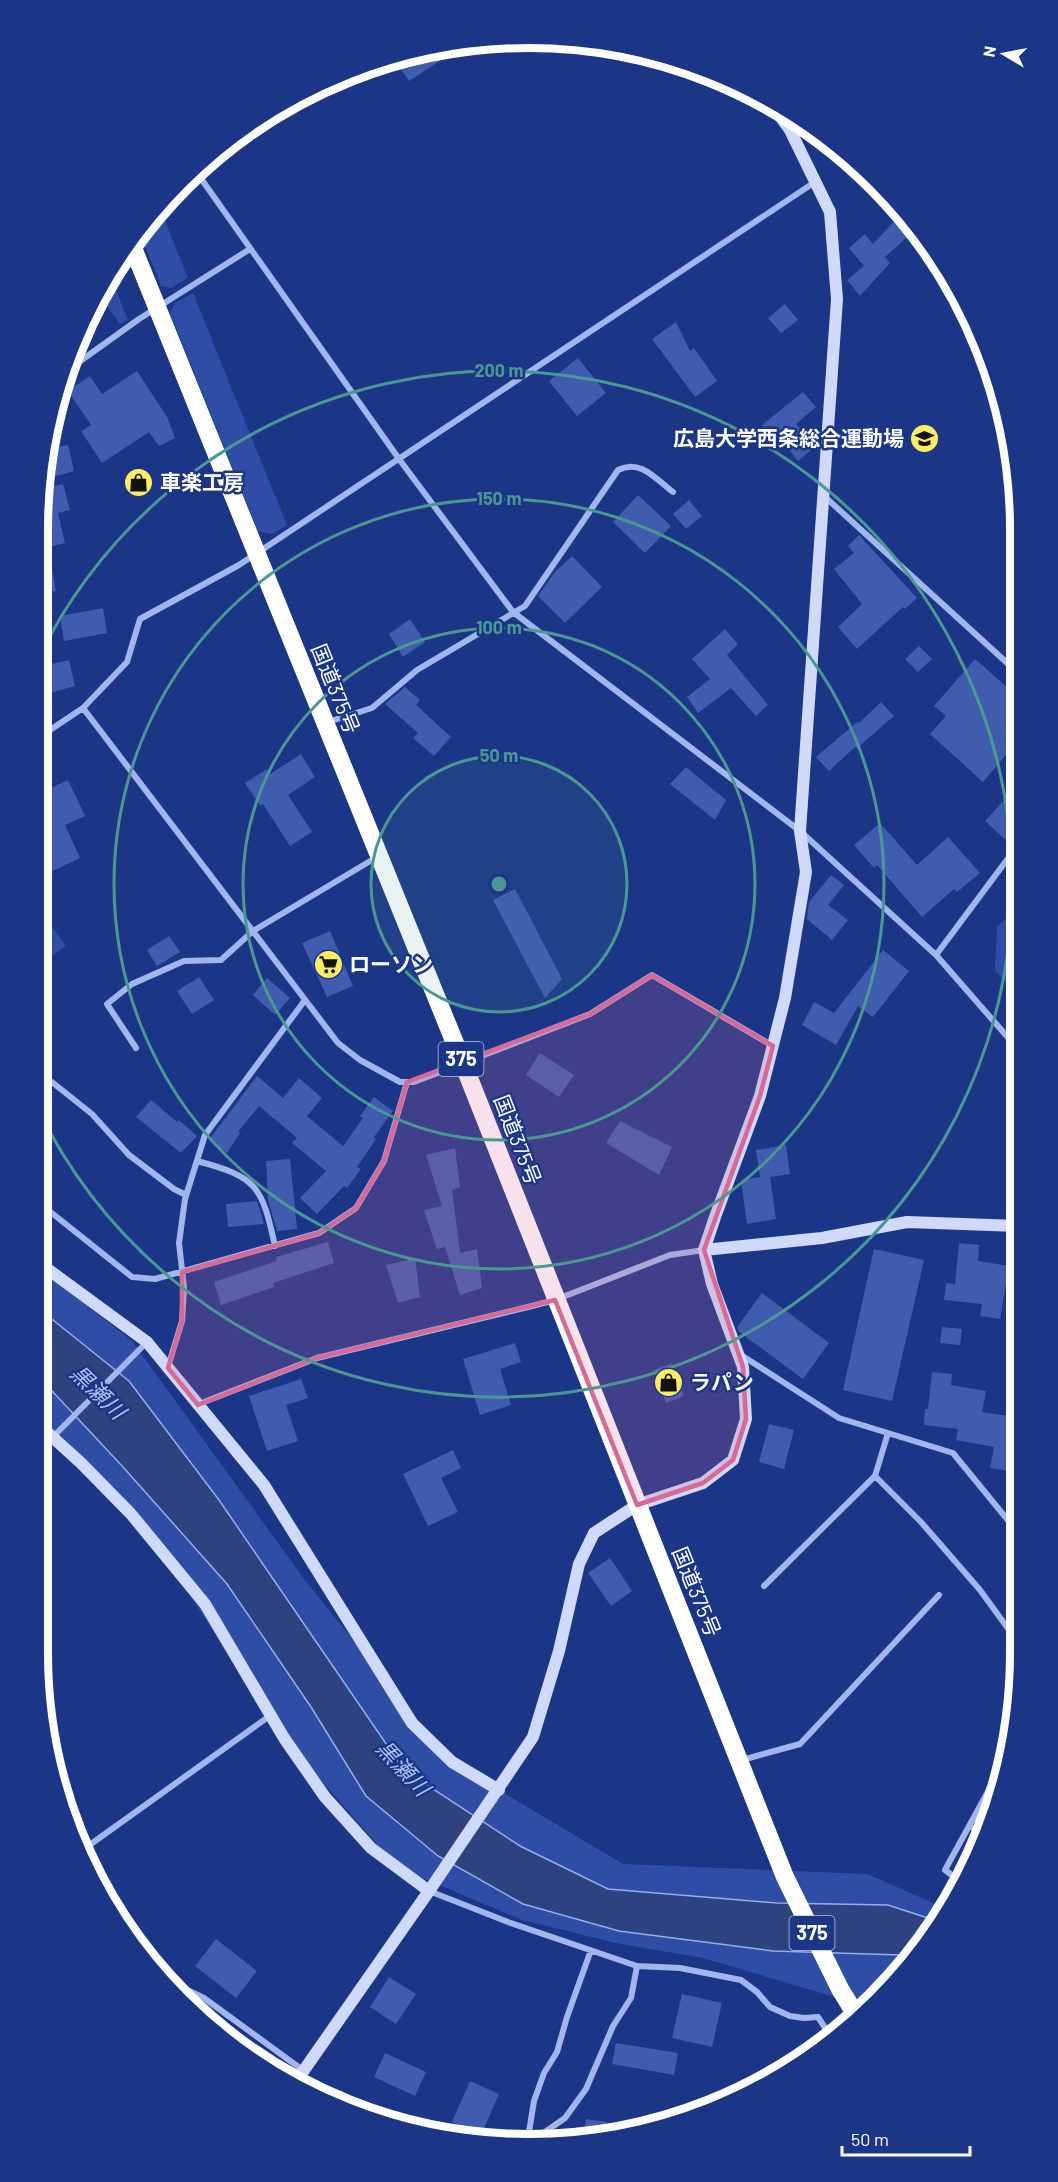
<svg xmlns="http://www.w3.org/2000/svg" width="1058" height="2182" font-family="Barlow,'Noto Sans JP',sans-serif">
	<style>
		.green { fill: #2e4ea5 }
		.water { fill: #2e427f; stroke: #96aeee; stroke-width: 1.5 }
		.building { fill: #3f5cae }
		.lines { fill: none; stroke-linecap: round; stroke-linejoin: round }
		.street { stroke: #a3b6ec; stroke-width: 6 }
		.secondary { stroke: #cfd9f9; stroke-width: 12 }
		.highway { stroke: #fff; stroke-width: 18 }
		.marked { fill: #d76994; fill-opacity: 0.2; stroke: #d76994; stroke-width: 4.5; stroke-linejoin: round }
		.ring { fill: none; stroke: #4b9892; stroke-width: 3 }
		.labels { text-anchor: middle; stroke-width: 5; stroke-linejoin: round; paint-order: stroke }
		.shield { fill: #1b3687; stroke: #bbc3db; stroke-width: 1.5 }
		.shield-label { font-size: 20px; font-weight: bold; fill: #fff }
		.poi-label { font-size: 21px; font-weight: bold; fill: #fff; stroke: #1b3687; text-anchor: start }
		.street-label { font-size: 21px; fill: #fff; stroke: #1b3687 }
		.water-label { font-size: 22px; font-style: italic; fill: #afc1f3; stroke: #1b3687 }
		.rim { fill: none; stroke: #fff; stroke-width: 8 }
		.centre { fill: #4b9892; stroke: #1b3687; stroke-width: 3 }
		.ring-label { font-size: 18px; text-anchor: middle; font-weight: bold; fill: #4b9892; stroke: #1b3687; stroke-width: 5; stroke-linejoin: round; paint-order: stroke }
	</style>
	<rect width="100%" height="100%" fill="#1b3687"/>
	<path class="green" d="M160 208 188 278 171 288 161 286 140 233Z
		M110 275 128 320 120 324 99 295Z
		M193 293 287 525 272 534 258 531 170 313 175 303Z
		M38 907 66 946 38 965Z
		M1018 908V993L995 971 997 927Z
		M38 1267 132 1341 304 1579 452 1762 623 1864 867 1874 947 1909 937 1926 877 2000 868 2007 703 1958 616 1943 522 1920 397 1867 284 1738 156 1544 38 1418Z"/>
	<path class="water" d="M38 1308 129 1381 219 1500 404 1770 520 1846 608 1889 777 1903 888 1905 940 1922 937 1926 911 1959 901 1955 773 1951 619 1931 523 1904 438 1856 366 1796 311 1707 227 1584 123 1467 38 1376Z"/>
	<path class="building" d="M466 44 409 81 394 59 433 47Z
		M902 213 917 228 885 257 890 263 860 296 847 280 864 266 849 248 865 234 873 244Z
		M785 304 798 320 781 333 768 318Z
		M676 322 690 351 694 348 717 381 695 397 652 339Z
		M578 358 606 393 577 416 549 381Z
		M137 371 167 417 175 438 159 446 149 432 102 463 81 431 91 425 68 391 90 376 102 394Z
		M803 392 816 407 796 424 815 447 798 461 779 437 775 441 762 425Z
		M68 445 74 471 49 478 44 458 45 450Z
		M63 484 70 510 58 513 65 543 40 549 38 540V521L45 520 40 500 41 489Z
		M638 495 671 526 645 553 613 522Z
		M689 500 702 516 686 529 673 514Z
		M859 535 917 598 905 609 903 607 857 649 838 627 862 604 834 569 854 553 848 546Z
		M572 556 602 587 565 623 538 596 555 572Z
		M51 564 56 591 38 595V567Z
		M103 608 107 633 64 641 60 616Z
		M410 619 425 642 403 657 389 634Z
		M725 629 738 644 727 655 768 705 756 716 731 688 698 713 687 697 710 679 692 659Z
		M919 646 932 659 918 672 905 659Z
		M975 659 1017 696V721L1008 731 1017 740V742L983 782 930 734 946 716 934 706Z
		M69 660 75 686 50 693 44 666Z
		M405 687 420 700 416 705 451 737 434 756 413 738 418 733 385 704Z
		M881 702 894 716 857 748 855 747 829 771 816 757 857 722 859 723Z
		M301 754 315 777 288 795 312 832 290 846 263 804 260 806 245 783 267 769 270 774Z
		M686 767 726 800 715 820 670 784Z
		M68 780 85 816 65 825 80 858 46 874 38 855V794Z
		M1017 786 1018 832 1008 842 985 821Z
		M880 823 917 865 948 837 980 873 957 892 954 889 922 917 877 865 874 868 854 845Z
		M831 875 844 885 828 905 848 920 832 940 807 919 809 902Z
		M515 889 562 979 545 998 493 900Z
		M330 931 353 986 327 997 302 943Z
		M169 936 180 952 157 966 147 950Z
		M883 950 909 971 873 1017 858 1006 836 1045 802 1025 814 1002 834 1013Z
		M199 977 214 1000 192 1014 177 991Z
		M267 978 290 998 275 1015 253 995Z
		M540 1053 574 1075 559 1097 526 1075Z
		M257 1076 283 1098 299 1078 322 1098 307 1116 343 1146 363 1118 360 1116 374 1097 393 1111 374 1137 376 1139 357 1167 361 1169 347 1188 344 1186 317 1214 300 1198 326 1171 292 1143 297 1138 259 1106 238 1132 240 1133 227 1153 209 1140Z
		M151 1100 177 1122 179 1120 197 1136 181 1153 136 1117Z
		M620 1121 672 1147 659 1175 606 1143Z
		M786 1145 790 1174 770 1177 776 1219 747 1224 741 1180 760 1177 756 1150Z
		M455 1148 460 1187 452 1190 460 1253 477 1249 482 1288 460 1295 445 1247 437 1249 424 1210 442 1206 426 1155Z
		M290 1159 297 1229 277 1231 268 1200 266 1161Z
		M257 1201 264 1224 228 1227 226 1204Z
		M328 1242 334 1263 273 1283 274 1287 221 1305 214 1282 277 1261 276 1257Z
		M959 1243 979 1245 978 1261 1009 1266 1000 1319 980 1316 982 1304 944 1300 946 1283 955 1284Z
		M874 1249 924 1260 892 1401 843 1390Z
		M415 1258 420 1297 398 1303 386 1265Z
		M762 1293 829 1343 803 1379 738 1331 737 1327Z
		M942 1327 962 1329 960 1345 940 1343Z
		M515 1343 521 1362 500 1369 511 1405 480 1415 463 1359Z
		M672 1363 684 1396 666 1403 654 1370Z
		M932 1372 952 1374 951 1385 986 1391 982 1412 1020 1418 1010 1471 990 1468 994 1447 956 1440 958 1429 924 1425 925 1409H928Z
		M301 1379 308 1398 286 1405 298 1441 267 1451 249 1396Z
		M769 1424 794 1430 784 1469 759 1462Z
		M453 1450 461 1468 441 1478 458 1512 428 1526 403 1474Z
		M610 1558 632 1591 611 1606 588 1573Z
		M216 1939 257 1971 236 1998 195 1966Z
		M389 1977 416 1994 396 2024 370 2007Z
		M682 1994 722 2003 712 2047 672 2038Z
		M616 2043 678 2053 674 2075 612 2064Z
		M385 2053 426 2072 415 2096 374 2077Z
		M470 2081 499 2094 481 2135 452 2122Z
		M341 2090 354 2111 326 2099Z
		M417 2116 452 2133 451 2136 433 2135 411 2128Z
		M586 2119 607 2122 605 2137 593 2140H583Z"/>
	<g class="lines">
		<path class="street" d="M195 170 399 459 513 612 800 831 936 955 1018 1049
			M65 372 139 319 250 249
			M824 496 1017 672
			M83 708 338 1043 360 1060 400 1082H414L590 1014 652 975 773 1046
			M328 722 372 708 417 670 525 606 618 470C640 459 655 478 673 492
			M38 738 83 708 127 662 140 619 239 565 815 182
			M936 955 1018 845
			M136 1048 107 1004 132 984 184 961 221 960 253 931 377 857
			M38 1071 92 1114 129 1155 174 1189 186 1195
			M197 1161C258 1177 262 1187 275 1246
			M38 1202 132 1277 155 1279 319 1233 356 1208 384 1161 407 1082
			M741 1355 839 1418 953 1453 1020 1535
			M168 1367 182 1321 184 1288 179 1243 185 1199 205 1135 305 1000
			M199 1404 317 1358 532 1306 555 1300 670 1255 704 1250
			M888 1433 875 1476 921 1522 980 1590 1020 1645
			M38 1452 147 1342
			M764 1586 875 1476
			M742 1760 800 1744 939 1595
			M970 1826 985 1835
			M84 1849 271 1715
			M961 1882 945 1870 1003 1764 1006 1766
			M429 1891 508 1922 637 1966 680 1968 741 1980 757 1992 770 2007 790 2016 804 2018 818 2017 829 2034
			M171 1982 204 1998 304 2071
			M528 2138 534 2101 544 2073 557 2052 567 2017 591 1950
			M529 2138 545 2132 565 2118 586 2089 613 2026 631 1998 637 1966"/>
		<path class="secondary" d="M704 1250 822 1238 907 1222 1019 1226
			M38 1262 147 1342 264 1485 412 1723 452 1762 499 1790
			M38 1424 81 1463 131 1514 205 1604 284 1738 325 1797 371 1848 429 1891
			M295 2083 429 1891 533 1737 559 1651 579 1564 594 1533 637 1505 703 1483 733 1460 746 1419 743 1367 712 1284 704 1250 715 1217 760 1096 785 998 806 872 800 831 837 299 830 212 790 130 774 108"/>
		<path class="highway" d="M131 243 463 1063 785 1877 840 1989 856 2015"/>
	</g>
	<path class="marked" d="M652 975 773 1046 760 1096 704 1250 743 1367 746 1419 733 1460 703 1483 637 1505 555 1300 317 1358 198 1405 168 1368 182 1321V1272L319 1233 356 1208 384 1161 407 1082 590 1014Z"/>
	<circle cx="499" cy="884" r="128" fill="#4b9892" fill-opacity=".12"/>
	<g class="ring">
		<circle cx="499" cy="884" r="128"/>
		<circle cx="499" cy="884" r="256"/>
		<circle cx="499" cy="884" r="385"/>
		<path d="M38 659A513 513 0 1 1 38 1109"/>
	</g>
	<defs>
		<symbol id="university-disc" viewBox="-11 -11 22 22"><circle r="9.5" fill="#fded60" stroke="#1b3687"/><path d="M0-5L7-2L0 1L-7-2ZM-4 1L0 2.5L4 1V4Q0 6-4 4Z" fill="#111"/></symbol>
		<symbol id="shop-disc" viewBox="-11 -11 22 22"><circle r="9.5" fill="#fded60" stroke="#1b3687"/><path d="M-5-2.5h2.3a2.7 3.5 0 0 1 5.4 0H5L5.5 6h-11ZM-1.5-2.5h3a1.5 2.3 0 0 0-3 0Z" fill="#111"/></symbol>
		<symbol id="supermarket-disc" viewBox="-11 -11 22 22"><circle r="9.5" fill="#fded60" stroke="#1b3687"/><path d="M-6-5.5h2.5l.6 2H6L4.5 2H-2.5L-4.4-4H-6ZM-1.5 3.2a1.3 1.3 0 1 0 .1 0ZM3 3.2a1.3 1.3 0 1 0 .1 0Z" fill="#111"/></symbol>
	</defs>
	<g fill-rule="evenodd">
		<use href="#university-disc" x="908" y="422" width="33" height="33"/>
		<use href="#shop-disc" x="122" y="466" width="33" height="33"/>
		<use href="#supermarket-disc" x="312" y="948" width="33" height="33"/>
		<use href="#shop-disc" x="652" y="1366" width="33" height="33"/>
	</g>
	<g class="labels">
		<g class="shield">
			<rect x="438.5" y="1042" width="45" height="34" rx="4.5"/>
			<rect x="789.5" y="1916" width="45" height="34" rx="4.5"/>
		</g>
		<g class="shield-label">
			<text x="461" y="1066">375</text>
			<text x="812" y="1940">375</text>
		</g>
		<g class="poi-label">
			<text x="904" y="446" text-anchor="end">広島大学西条総合運動場</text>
			<text x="160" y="490">車楽工房</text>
			<text x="349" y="972">ローソン</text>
			<text x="690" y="1390">ラパン</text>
		</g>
		<g class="street-label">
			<text transform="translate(335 689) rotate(68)" y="7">国道375号</text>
			<text transform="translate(517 1140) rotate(69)" y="7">国道375号</text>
			<text transform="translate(696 1592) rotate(68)" y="7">国道375号</text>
		</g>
		<g class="water-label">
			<text transform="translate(98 1392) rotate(44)" y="8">黒瀬川</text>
			<text transform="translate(403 1768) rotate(47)" y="8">黒瀬川</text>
		</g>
	</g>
	<path d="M0 0H1058V2182H0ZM529 48H529A481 481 0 0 1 1010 529V1653A481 481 0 0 1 529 2134H529A481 481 0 0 1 48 1653V529A481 481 0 0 1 529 48Z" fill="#1b3687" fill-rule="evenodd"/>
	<path class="rim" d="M529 48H529A481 481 0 0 1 1010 529V1653A481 481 0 0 1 529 2134H529A481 481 0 0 1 48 1653V529A481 481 0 0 1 529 48Z"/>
	<circle cx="499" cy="884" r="9" class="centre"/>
	<g class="ring-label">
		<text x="499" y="377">200 m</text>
		<text x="499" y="505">150 m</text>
		<text x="499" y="634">100 m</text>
		<text x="499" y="762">50 m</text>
	</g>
	<g transform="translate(1004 54) rotate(280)" stroke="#1b3687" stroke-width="4.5" paint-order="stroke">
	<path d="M0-4.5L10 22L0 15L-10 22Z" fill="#ffffff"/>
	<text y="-9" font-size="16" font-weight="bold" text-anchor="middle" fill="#ffffff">N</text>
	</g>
	<path d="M842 2146v9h128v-9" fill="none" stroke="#ffffff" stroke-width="3"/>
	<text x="851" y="2146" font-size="18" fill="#ffffff" stroke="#1b3687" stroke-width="4.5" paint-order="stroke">50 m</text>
</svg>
